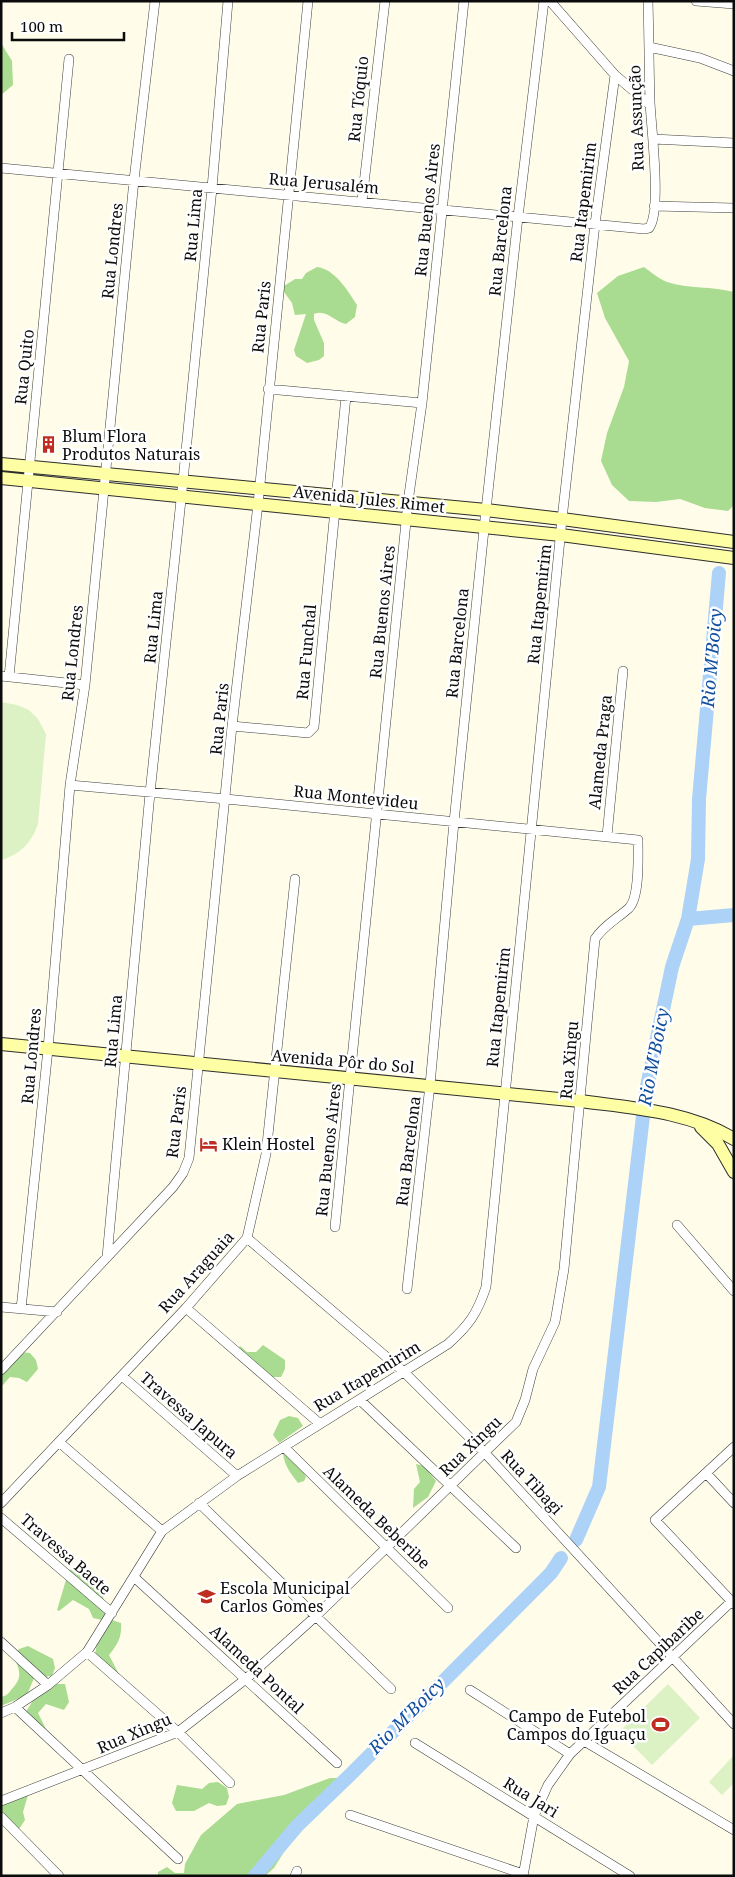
<svg xmlns="http://www.w3.org/2000/svg" width="735" height="1877" font-family="'Noto Serif',serif">
	<style>
		.forest { fill: #a9db91 }
		.pitch { fill: #dcf1c4 }
		.lines { fill: none; stroke-linecap: round; stroke-linejoin: round }
		.river { stroke: #acd2f8; stroke-width: 14 }
		.street-casing { stroke: #3e3e3e; stroke-width: 10 }
		.secondary-casing { stroke: #2d2d2d; stroke-width: 14 }
		.street { stroke: #fff; stroke-width: 9 }
		.secondary { stroke: #feffa4; stroke-width: 12 }
		.labels { text-anchor: middle; stroke-width: 5; stroke-linejoin: round; paint-order: stroke }
		.street-label { font-size: 16px; fill: #0b0b0b; stroke: #fff }
		.poi-label { font-size: 16px; fill: #0b0b0b; stroke: #fff; text-anchor: start }
		.water-label { font-size: 18px; font-style: italic; fill: #124f9f; stroke: #fff }
	</style>
	<rect width="100%" height="100%" fill="#fffde9"/>
	<path class="forest" d="M1 43 12 61 13 85 1 95Z
		M317 267C335 269 348 291 357 305L355 317 346 324C334 322 327 309 314 314V320L324 343V356L319 360 307 363 296 356 294 350 306 314 295 315 292 303 284 292V286L295 279H302L306 273Z
		M644 267C651 272 659 279 667 282 689 289 712 286 734 292V505L728 511 705 508 680 499 656 502 629 501 612 485 601 461 607 433 624 387 629 361 605 318 597 293 618 276Z
		M263 1345 285 1360V1369L281 1377H272L235 1352 240 1346 247 1352H256Z
		M20 1352 30 1353 36 1360 38 1369 27 1382 19 1378 10 1377 1 1387V1369Z
		M289 1416 298 1418 303 1426 279 1443 273 1435 280 1420Z
		M283 1453C293 1457 301 1466 306 1477L304 1481 298 1483C291 1474 284 1465 283 1453Z
		M416 1464 424 1466 436 1481 428 1497 413 1508 414 1489 420 1482Z
		M78 1568 101 1586 106 1612 102 1620 93 1618 89 1609 73 1600 59 1611 57 1610 69 1570Z
		M112 1620 121 1623C122 1637 118 1644 109 1655L122 1680 94 1661 97 1643Z
		M28 1646 53 1659 55 1668 52 1676 34 1678 27 1695 1 1706V1697C6 1696 8 1694 11 1690 23 1677 20 1672 14 1656L19 1649Z
		M56 1684H65L69 1702 64 1710 46 1704 38 1713 46 1729 36 1728 25 1713 34 1699Z
		M330 1778H340L345 1786 289 1844 274 1868 265 1876H158V1872L167 1867 175 1873H184L185 1864 201 1835 237 1804 284 1795Z
		M218 1782 227 1788 229 1797 226 1805 217 1806 209 1803 194 1811H176L172 1803 177 1785 202 1789 209 1783Z
		M28 1795 23 1812 25 1820 19 1829 2 1812V1805L8 1800Z"/>
	<path class="pitch" d="M1 702 17 705 29 710 38 719 46 734 38 824C32 842 20 855 1 860Z
		M668 1684 700 1718 652 1765 619 1732Z
		M733 1756 734 1783 722 1795 709 1782Z"/>
	<g class="lines">
		<path class="river" d="M688 919 734 915
			M576 1540 599 1487 646 1091 672 967 688 919 698 859 699 799 719 573
			M255 1876 297 1826 351 1774 551 1573 561 1558"/>
		<defs>
			<path id="street" d="M550 1 615 75 650 105
				M696 1 734 4
				M649 47 700 58 734 71
				M653 139 734 143
				M1 168 644 229 649 228C662 212 651 126 650 102 649 68 649 35 648 1
				M362 201 385 1
				M654 206 734 208
				M268 389 422 403
				M1 676 85 685
				M9 677 69 59
				M232 726 308 733 314 727 346 396
				M607 836 623 671
				M677 1225 734 1291
				M335 1227 408 502 422 403 464 1
				M247 1238 404 1372 485 1453 734 1724
				M107 1257 150 793 183 481 212 188 228 1
				M407 1289 430 1085 454 822 486 510 518 217 544 1
				M1 1307 57 1312
				M186 1308 319 1423
				M21 1309 48 1049 70 785 85 685 134 180 155 1
				M1 1370 173 1187 183 1173 189 1158 232 726 258 504 308 1
				M122 1376 237 1476
				M360 1400 516 1548
				M59 1442 162 1531
				M284 1447 448 1608
				M734 1447 655 1520 734 1604
				M706 1473 734 1503
				M1 1503 186 1308 247 1238 266 1154 295 879
				M199 1503 391 1689
				M1 1518 112 1613
				M134 1577 337 1763
				M1 1642 48 1685
				M87 1652 178 1732 230 1783
				M470 1690 570 1754
				M15 1707 178 1859
				M1 1713 15 1707 48 1685 87 1652 162 1531 237 1476 448 1344C469 1325 477 1314 486 1287L562 519 595 224 615 75
				M584 1741 734 1830
				M415 1743 630 1876
				M1 1801 178 1732 247 1678 316 1616 516 1422 525 1400 533 1369 555 1322 564 1269 595 939C604 925 617 919 629 908 640 897 638 856 638 840L226 799 70 785
				M350 1815 523 1874
				M1 1817 59 1876
				M295 1876 297 1871
				M523 1876 534 1816 548 1785 570 1754 732 1601"/>
			<path id="secondary" d="M1 464 486 510 562 519 734 542
				M1 478 561 535 734 558
				M1 1044 580 1101C632 1108 688 1111 734 1139
				M701 1127 718 1144 734 1172"/>
		</defs>
		<use href="#street" class="street-casing"/>
		<use href="#secondary" class="secondary-casing"/>
		<use href="#street" class="street"/>
		<use href="#secondary" class="secondary"/>
	</g>
	<defs>
		<symbol id="building-bare" viewBox="-9 -9 18 18"><path d="M-4-6H4V6H1V3H-1V6H-4ZM-2.5-4.3h1.7v1.8h-1.7ZM.8-4.3h1.7v1.8H.8ZM-2.5-1h1.7V.8h-1.7ZM.8-1h1.7V.8H.8Z" fill="#be2d20" stroke="#fff" stroke-width="2.5" paint-order="stroke"/></symbol>
		<symbol id="hotel-bare" viewBox="-9 -9 18 18"><path d="M-6-4.5h1.5V1H6V5H4.5V3h-9V5H-6ZM-4 0a1.8 1.8 0 1 1 3.6 0ZM.5 0V-2.5h3Q6-2.5 6 0Z" fill="#be2d20" stroke="#fff" stroke-width="2.5" paint-order="stroke"/></symbol>
		<symbol id="school-bare" viewBox="-9 -9 18 18"><path d="M0-5L7-2L0 1L-7-2ZM-4 1L0 2.5L4 1V4Q0 6-4 4Z" fill="#be2d20" stroke="#fff" stroke-width="2.5" paint-order="stroke"/></symbol>
		<symbol id="stadium-bare" viewBox="-9 -9 18 18"><path d="M0-5a6.5 5 0 1 0 0 10a6.5 5 0 1 0 0-10ZM-3.5-1.8h7v3.6h-7Z" fill="#be2d20" stroke="#fff" stroke-width="2.5" paint-order="stroke"/></symbol>
	</defs>
	<g fill-rule="evenodd">
		<use href="#building-bare" x="36" y="432" width="25" height="25"/>
		<use href="#hotel-bare" x="196" y="1132" width="25" height="25"/>
		<use href="#school-bare" x="194" y="1584" width="25" height="25"/>
		<use href="#stadium-bare" x="648" y="1712" width="25" height="25"/>
	</g>
	<g class="labels">
		<g class="street-label">
			<text transform="translate(358 99) rotate(-84)" y="6">Rua Tóquio</text>
			<text transform="translate(636 118) rotate(-92)" y="6">Rua Assunção</text>
			<text transform="translate(324 183) rotate(5)" y="6">Rua Jerusalém</text>
			<text transform="translate(583 202) rotate(-83)" y="6">Rua Itapemirim</text>
			<text transform="translate(427 210) rotate(-84)" y="6">Rua Buenos Aires</text>
			<text transform="translate(193 225) rotate(-85)" y="6">Rua Lima</text>
			<text transform="translate(500 241) rotate(-84)" y="6">Rua Barcelona</text>
			<text transform="translate(112 251) rotate(-84)" y="6">Rua Londres</text>
			<text transform="translate(261 317) rotate(-84)" y="6">Rua Paris</text>
			<text transform="translate(24 367) rotate(-84)" y="6">Rua Quito</text>
			<text transform="translate(369 499) rotate(6)" y="6">Avenida Jules Rimet</text>
			<text transform="translate(539 604) rotate(-84)" y="6">Rua Itapemirim</text>
			<text transform="translate(382 612) rotate(-84)" y="6">Rua Buenos Aires</text>
			<text transform="translate(153 627) rotate(-84)" y="6">Rua Lima</text>
			<text transform="translate(457 643) rotate(-84)" y="6">Rua Barcelona</text>
			<text transform="translate(306 652) rotate(-85)" y="6">Rua Funchal</text>
			<text transform="translate(72 653) rotate(-84)" y="6">Rua Londres</text>
			<text transform="translate(219 719) rotate(-84)" y="6">Rua Paris</text>
			<text transform="translate(600 752) rotate(-84)" y="6">Alameda Praga</text>
			<text transform="translate(356 797) rotate(6)" y="6">Rua Montevideu</text>
			<text transform="translate(498 1007) rotate(-84)" y="6">Rua Itapemirim</text>
			<text transform="translate(113 1031) rotate(-85)" y="6">Rua Lima</text>
			<text transform="translate(31 1056) rotate(-85)" y="6">Rua Londres</text>
			<text transform="translate(569 1060) rotate(-85)" y="6">Rua Xingu</text>
			<text transform="translate(343 1061) rotate(5)" y="6">Avenida Pôr do Sol</text>
			<text transform="translate(176 1122) rotate(-83)" y="6">Rua Paris</text>
			<text transform="translate(328 1150) rotate(-84)" y="6">Rua Buenos Aires</text>
			<text transform="translate(408 1151) rotate(-83)" y="6">Rua Barcelona</text>
			<text transform="translate(196 1272) rotate(-48)" y="6">Rua Araguaia</text>
			<text transform="translate(367 1376) rotate(-31)" y="6">Rua Itapemirim</text>
			<text transform="translate(189 1415) rotate(41)" y="6">Travessa Japura</text>
			<text transform="translate(470 1446) rotate(-44)" y="6">Rua Xingu</text>
			<text transform="translate(532 1482) rotate(47)" y="6">Rua Tibagi</text>
			<text transform="translate(377 1517) rotate(44)" y="6">Alameda Beberibe</text>
			<text transform="translate(66 1554) rotate(41)" y="6">Travessa Baete</text>
			<text transform="translate(658 1651) rotate(-43)" y="6">Rua Capibaribe</text>
			<text transform="translate(257 1669) rotate(43)" y="6">Alameda Pontal</text>
			<text transform="translate(134 1733) rotate(-23)" y="6">Rua Xingu</text>
			<text transform="translate(531 1797) rotate(32)" y="6">Rua Jari</text>
		</g>
		<g class="poi-label">
			<text x="62" y="442">Blum Flora<tspan x="62" dy="18">Produtos Naturais</tspan></text>
			<text x="222" y="1150">Klein Hostel</text>
			<text x="220" y="1594">Escola Municipal<tspan x="220" dy="18">Carlos Gomes</tspan></text>
			<text x="646" y="1722" text-anchor="end">Campo de Futebol<tspan x="646" dy="18">Campos do Iguaçu</tspan></text>
		</g>
		<g class="water-label">
			<text transform="translate(712 658) rotate(-85)" y="6">Rio M'Boicy</text>
			<text transform="translate(654 1057) rotate(-79)" y="6">Rio M'Boicy</text>
			<text transform="translate(407 1716) rotate(-45)" y="6">Rio M'Boicy</text>
		</g>
	</g>
	<rect width="735" height="1877" fill="none" stroke="#0b0b0b" stroke-width="5"/>
	<path d="M12 32v8h112v-8" fill="none" stroke="#0b0b0b" stroke-width="2.5"/>
	<text x="20" y="32" font-size="15" fill="#0b0b0b" stroke="#ffffff" stroke-width="4" paint-order="stroke">100 m</text>
</svg>
